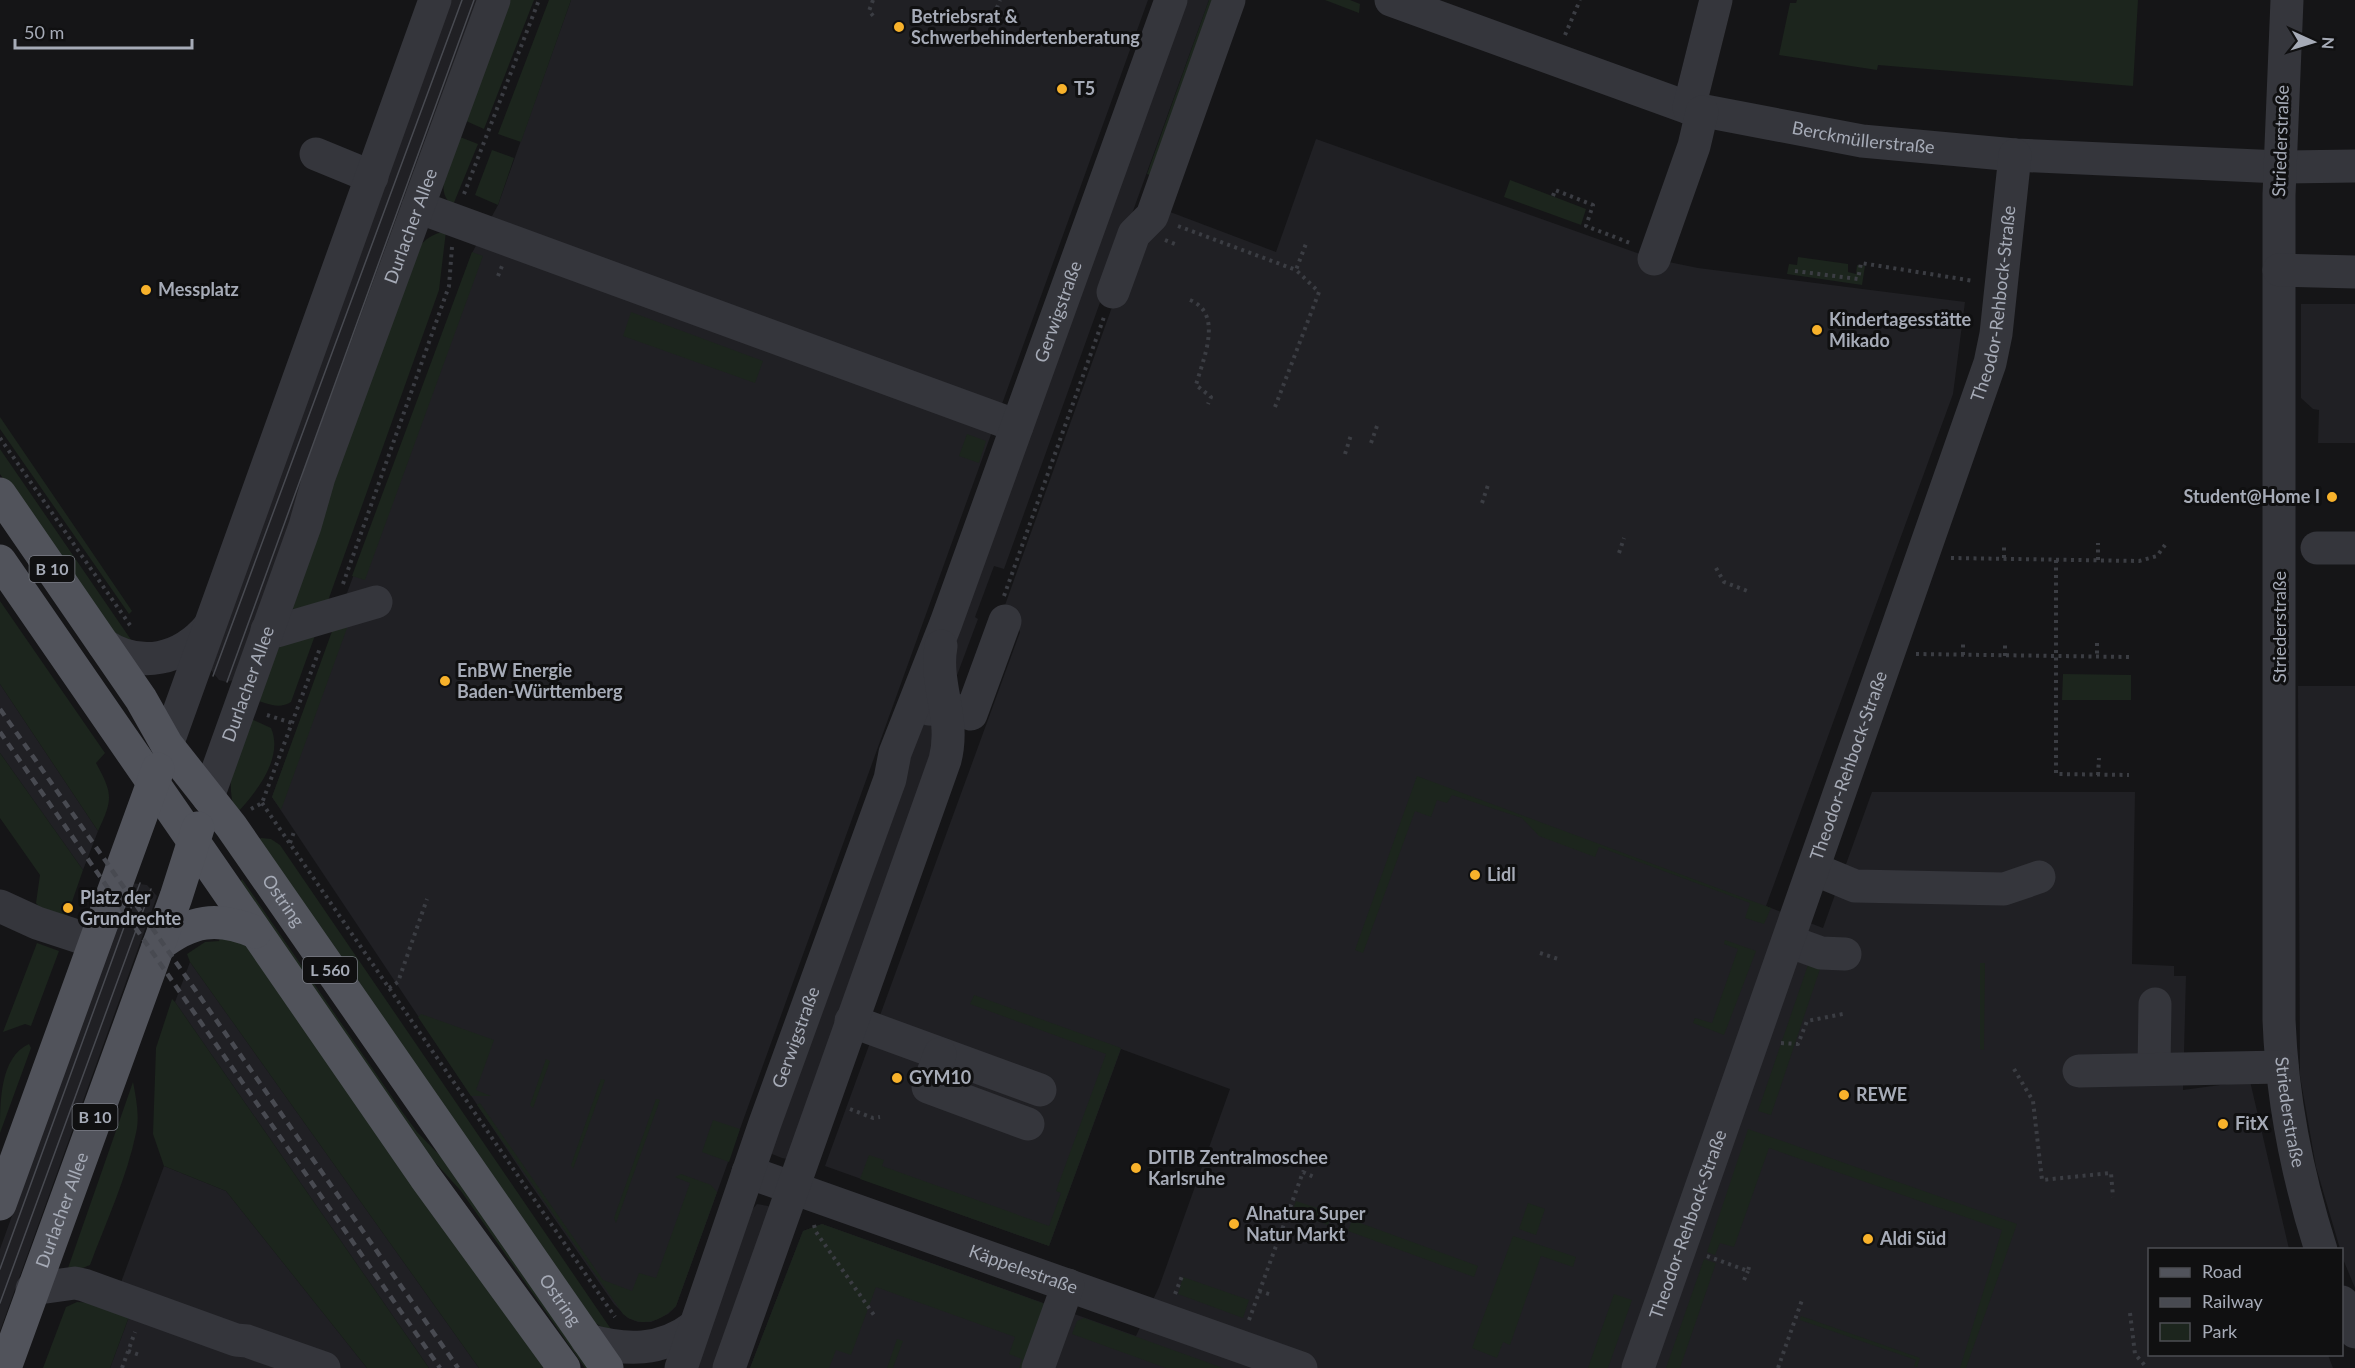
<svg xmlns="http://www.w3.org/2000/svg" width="2355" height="1368" font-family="Lato,sans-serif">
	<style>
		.built { fill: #202024 }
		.green { fill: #1c251d }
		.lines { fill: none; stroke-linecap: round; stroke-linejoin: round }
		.path { stroke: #3b3d43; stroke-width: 4; stroke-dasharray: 3 4.5; stroke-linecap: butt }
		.minor { stroke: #35363c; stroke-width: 33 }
		.major { stroke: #51535b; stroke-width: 33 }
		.tram { stroke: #484a51; stroke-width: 1.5 }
		.rail { stroke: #484a51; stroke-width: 4.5; stroke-dasharray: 8 6; stroke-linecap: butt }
		.poi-dot { fill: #f8b22b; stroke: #101011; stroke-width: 2 }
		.labels { text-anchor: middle; stroke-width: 6; stroke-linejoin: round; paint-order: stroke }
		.shield { fill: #101011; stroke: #797c85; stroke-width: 1.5 }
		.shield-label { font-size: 16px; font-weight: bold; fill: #a6abb7 }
		.poi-label { font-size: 18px; font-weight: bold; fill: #a6abb7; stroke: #101011; text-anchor: start }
		.street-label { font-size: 18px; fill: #a6abb7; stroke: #101011 }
	</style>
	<rect width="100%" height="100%" fill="#151517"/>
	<path class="built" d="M450 0H485L236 679 227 682 219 680 210 669Z
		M571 0H1148L676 1306 668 1314 651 1322H638L628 1318 614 1304 524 1175 272 797 472 253 498 205Z
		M1184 0H1209L1004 569 994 566 975 617 978 619 953 686 949 653Z
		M1316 139 1654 259 1698 268 1965 302 1953 394 1766 906 1823 928 1872 792H2135L2132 964 2174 966V976H2186L2183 1090 2250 1081 2289 1249 2150 1250V1354L2328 1355 2333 1368H750L803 1231 822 1224 1136 1336 1159 1287 1230 1089 1121 1049 1049 1246 825 1166 1020 632 1005 605 1149 204 1276 252Z
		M2301 304H2355V443H2318L2319 410 2313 409 2301 398Z
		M0 684 98 831 83 870 0 753Z
		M2298 686H2355V1288L2343 1259 2316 1167 2300 1076Z
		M928 720 938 738 787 1159 782 1158 772 1154 767 1148 907 739Z
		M132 883 147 885 157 896 0 1331V1249Z
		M190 962 479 1368H429L175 1002Z
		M164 1166 226 1191 367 1368H110L130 1314 120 1285Z
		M757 1204 768 1206 772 1209 717 1368H697L751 1211Z"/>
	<path class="green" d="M510 0H534L484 129 466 121Z
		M549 0H571L521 142 498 134Z
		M1209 0H1221L1158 178 1147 174Z
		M1325 0H1350L1360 4 1359 13Z
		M1797 0H2138L2133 86 1878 65 1877 70 1779 55 1790 3H1796Z
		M460 137 478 144 453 205C431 191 453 157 460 137Z
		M492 150 514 158 498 205 475 195Z
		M1510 180 1586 209 1581 225 1504 197Z
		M446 231 439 290 324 612 281 622 417 250C425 238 433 234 446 231Z
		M472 252 483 256 365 580 352 576Z
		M1798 257 1848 264V272L1856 274 1857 265 1865 266 1862 285 1787 274 1789 264 1797 265Z
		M631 312 763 361 755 383 623 336Z
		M0 417 132 611 129 614 0 429Z
		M967 434 986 441 979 463 959 456Z
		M0 449 136 647 107 628 0 474Z
		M0 601 105 753 96 763C113 794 113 799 98 831L0 684Z
		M351 617 281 810 272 797 335 623Z
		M318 627 291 702C278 710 266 703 252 699L275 640Z
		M2063 674 2131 675V700H2062Z
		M247 717 271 728C284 758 256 793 236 814 223 778 237 752 247 717Z
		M0 753 83 870 66 919 44 912 36 903 40 875 0 818Z
		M1417 776 1771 908 1764 924 1745 918 1750 903 1599 847 1595 857 1539 836 1522 818 1452 795 1447 803 1437 800 1431 817 1415 811 1363 953 1355 950Z
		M261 838 271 839 280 845 615 1335 582 1315 255 843Z
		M242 879 401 1110 417 1132 454 1170 594 1368H585L461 1191 410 1135 238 886Z
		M221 934 252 949 546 1368H479L190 962 187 954 205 942 219 941Z
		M1725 940 1756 951 1724 1035 1693 1023 1695 1018 1712 1023 1738 949 1724 944Z
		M37 943 59 951 31 1026 25 1024 3 1032Z
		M1809 962 1821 966 1771 1115 1758 1111Z
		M1980 963H1985L1984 1050 1980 1049Z
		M974 995 1121 1048 1049 1246 860 1179 869 1155 884 1160 882 1166 1049 1226 1061 1193 1056 1191 1106 1054 970 1004Z
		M172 999 175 1002 429 1368H367L226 1191 164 1166 153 1134 156 1048Z
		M421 1014 494 1040 476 1090 491 1096H471L418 1017Z
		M29 1044 31 1048 0 1133C0 1101 0 1057 29 1044Z
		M546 1059 550 1061 533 1108 530 1105Z
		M601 1079 605 1080 573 1169 571 1165Z
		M133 1082C136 1098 140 1116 136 1133 127 1177 106 1222 90 1265L73 1272 67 1271Z
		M656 1099 660 1100 616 1223 614 1218Z
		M480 1103 603 1280 632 1291 639 1273 656 1278 690 1183 675 1177 681 1174 711 1185 717 1192 676 1306C662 1321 641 1329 623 1314L477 1105Z
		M713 1120 740 1129 729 1162 702 1152Z
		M1748 1129 2017 1224 1966 1368H1960L2002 1230 1769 1148 1734 1247 1720 1243 1715 1255 1707 1252Z
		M1296 1201 1332 1213 1328 1225 1292 1212Z
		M1528 1203 1545 1209 1536 1235 1519 1229Z
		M1352 1220 1478 1266 1474 1277 1348 1231Z
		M822 1224 1048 1305 1028 1368H1019L1022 1359 1009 1354 1015 1337 876 1287 851 1355 836 1350 829 1368H750L803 1231Z
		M1513 1236 1576 1257 1573 1267 1541 1256 1510 1345 1503 1342 1497 1358 1472 1348Z
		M1704 1259 1716 1263 1680 1368H1666Z
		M1183 1277 1249 1300 1243 1318 1178 1294Z
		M1614 1294 1632 1300 1608 1368H1588Z
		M77 1302 97 1303 130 1314 110 1368H43L66 1307Z
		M1801 1316 1920 1358 1917 1367 1914 1366 1916 1360 1800 1320Z
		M1084 1318 1223 1368H1166L1072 1334 1077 1321Z
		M897 1339 903 1341 893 1368H887Z"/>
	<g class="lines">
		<path class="path" d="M873 0 869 11 875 18
			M994 15 1000 0
			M1565 35 1580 0
			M464 194 539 0
			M1553 196 1555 190 1593 205 1586 226 1630 243
			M1178 226 1296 270 1307 241
			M1165 240 1175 244
			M1795 271 1858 279 1861 263 1974 281
			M498 276 502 266
			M1190 300C1224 314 1203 359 1196 385L1211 397 1208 404
			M1275 407 1319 292 1296 270
			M0 438 132 628
			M1371 443 1377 426
			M1345 454 1351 435
			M1482 503 1488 485
			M1619 553 1624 538
			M1951 558 2139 561 2157 556 2165 545
			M2004 558V543
			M2056 560V774L2129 775
			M2098 560V543
			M1716 568 1724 582 1750 592
			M343 584 449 286 452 247
			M1004 596 1104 317
			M2097 643V657
			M1916 654 2130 657
			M1963 655V642
			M2005 656V643
			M267 715 292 723
			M2098 775 2099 758
			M262 803 615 1317
			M251 809 262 803 320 648
			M290 843 295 829
			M1540 953 1558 959
			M389 988 398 982 427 899
			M1781 1043 1798 1044 1807 1021 1843 1014
			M2014 1069 2033 1101 2042 1180 2111 1173 2113 1197
			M850 1109 873 1118 880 1117
			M814 1225 816 1232 876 1318
			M1274 1231 1293 1241
			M1707 1256 1748 1271 1749 1267
			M1744 1280 1748 1271
			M1259 1291 1272 1295
			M1175 1294 1182 1276
			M2130 1313 2135 1354 2147 1368
			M1249 1320 1303 1172 1316 1178
			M128 1351 140 1355
			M122 1368 135 1332
			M1778 1368 1802 1300"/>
		<g class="minor">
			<path id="s1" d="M1391 0 1689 108 1862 141 2015 155 2280 167 2355 166"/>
			<path id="s2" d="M2287 0 2279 195V1020C2282 1097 2297 1175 2321 1250"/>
			<path d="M1689 108 1716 0"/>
			<path d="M316 154 372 177"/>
			<path d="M418 207 1017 426"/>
			<path d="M1654 259 1694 146 1702 112"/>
			<path d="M2279 270 2355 272"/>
			<path d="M1113 292 1134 234 1152 216 1229 0"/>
			<path d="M2317 548H2355"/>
			<path d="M267 630 277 631 376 602"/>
			<path d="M104 645C141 669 181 660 209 627"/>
			<path d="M929 709 962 711 971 714 1005 621"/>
			<path d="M167 745 435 0"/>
			<path id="s3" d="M208 797 305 526 319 477 494 0"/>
			<path d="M1814 869 1855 886 2004 889 2039 877"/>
			<path d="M0 906 37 923 95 942"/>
			<path d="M1788 941 1821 953 1845 954"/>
			<path d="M851 1021 1040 1090"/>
			<path d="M940 1054 928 1087 1028 1124"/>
			<path d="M2154 1069 2155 1004"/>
			<path d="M2079 1071 2282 1067"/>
			<path id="s4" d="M748 1172 1301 1368"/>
			<path d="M32 1289 75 1283 84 1285 236 1340 247 1341 324 1368"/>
			<path d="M2342 1302 2355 1332"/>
			<path d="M587 1340C626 1351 661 1352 695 1326"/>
			<path id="s5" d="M681 1368 765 1123 890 779 895 753 946 623 1171 0"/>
			<path d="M729 1368 945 760C956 718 934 685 941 646"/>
			<path d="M1038 1368 1068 1285"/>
			<path id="s6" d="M1638 1368 1990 363 1996 334 2015 155"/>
		</g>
		<g class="major">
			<path id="s7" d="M0 494 141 699 167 745 231 826 607 1368"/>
			<path d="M0 561 425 1177 564 1368"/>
			<path d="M158 946C191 920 217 916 255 932"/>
			<path d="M0 1204 158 769"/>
			<path id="s8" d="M5 1368 176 897 198 828"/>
		</g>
		<path class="tram" d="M213 676 462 0
			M227 682 474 0
			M0 1269 140 883
			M0 1303 151 889"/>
		<path class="rail" d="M0 709 458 1368
			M0 732 440 1368"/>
	</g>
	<g class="poi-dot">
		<circle cx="899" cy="27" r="6"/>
		<circle cx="1062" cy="89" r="6"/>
		<circle cx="146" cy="290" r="6"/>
		<circle cx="1817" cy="330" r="6"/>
		<circle cx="2332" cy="497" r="6"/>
		<circle cx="445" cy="681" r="6"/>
		<circle cx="1475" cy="875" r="6"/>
		<circle cx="68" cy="908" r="6"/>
		<circle cx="897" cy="1078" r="6"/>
		<circle cx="1844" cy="1095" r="6"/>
		<circle cx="2223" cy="1124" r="6"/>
		<circle cx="1136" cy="1168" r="6"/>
		<circle cx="1234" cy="1224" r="6"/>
		<circle cx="1868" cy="1239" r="6"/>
	</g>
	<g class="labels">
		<g class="shield">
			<rect x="29.5" y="556" width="45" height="26" rx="4.5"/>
			<rect x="303" y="957" width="54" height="26" rx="4.5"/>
			<rect x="72.5" y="1104" width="45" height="26" rx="4.5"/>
		</g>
		<g class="shield-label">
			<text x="52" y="575">B 10</text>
			<text x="330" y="976">L 560</text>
			<text x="95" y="1123">B 10</text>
		</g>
		<g class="poi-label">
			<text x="911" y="23">Betriebsrat &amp;<tspan x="911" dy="21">Schwerbehindertenberatung</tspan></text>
			<text x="1074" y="95">T5</text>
			<text x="158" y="296">Messplatz</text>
			<text x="1829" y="326">Kindertagesstätte<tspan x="1829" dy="21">Mikado</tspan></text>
			<text x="2320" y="503" text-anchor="end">Student@Home I</text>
			<text x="457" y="677">EnBW Energie<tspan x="457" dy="21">Baden-Württemberg</tspan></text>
			<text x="1487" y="881">Lidl</text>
			<text x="80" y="904">Platz der<tspan x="80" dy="21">Grundrechte</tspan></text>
			<text x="909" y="1084">GYM10</text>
			<text x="1856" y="1101">REWE</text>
			<text x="2235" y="1130">FitX</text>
			<text x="1148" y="1164">DITIB Zentralmoschee<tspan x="1148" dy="21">Karlsruhe</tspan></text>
			<text x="1246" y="1220">Alnatura Super<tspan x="1246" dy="21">Natur Markt</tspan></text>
			<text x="1880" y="1245">Aldi Süd</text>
		</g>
		<g class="street-label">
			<text dy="6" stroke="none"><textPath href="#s1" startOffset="494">Berckmüllerstraße</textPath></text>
			<text transform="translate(2281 141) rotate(-88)" y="6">Striederstraße</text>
			<text dy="6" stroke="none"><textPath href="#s3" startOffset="606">Durlacher Allee</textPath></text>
			<text dy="6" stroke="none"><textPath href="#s6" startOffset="1124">Theodor-Rehbock-Straße</textPath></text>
			<text dy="6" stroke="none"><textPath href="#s5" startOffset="1122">Gerwigstraße</textPath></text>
			<text transform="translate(2280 627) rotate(-90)" y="6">Striederstraße</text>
			<text dy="6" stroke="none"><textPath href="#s3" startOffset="120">Durlacher Allee</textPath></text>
			<text dy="6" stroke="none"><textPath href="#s6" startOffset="638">Theodor-Rehbock-Straße</textPath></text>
			<text dy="6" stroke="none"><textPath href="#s7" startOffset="496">Ostring</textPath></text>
			<text dy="6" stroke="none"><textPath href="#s5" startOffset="350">Gerwigstraße</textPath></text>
			<text dy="6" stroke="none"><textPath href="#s2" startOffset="1113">Striederstraße</textPath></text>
			<text dy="6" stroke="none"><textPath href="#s8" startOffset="168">Durlacher Allee</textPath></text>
			<text dy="6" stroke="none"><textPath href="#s6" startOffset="152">Theodor-Rehbock-Straße</textPath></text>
			<text dy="6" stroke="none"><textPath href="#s4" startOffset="292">Käppelestraße</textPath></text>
			<text dy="6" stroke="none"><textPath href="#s7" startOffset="982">Ostring</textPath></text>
		</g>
	</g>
	<rect x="2148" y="1248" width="195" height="108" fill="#101011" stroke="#4c4e53" stroke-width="1.5"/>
	<rect x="2160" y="1268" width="30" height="9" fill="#51535b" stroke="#4c4e53" stroke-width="1.5"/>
	<text x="2202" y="1278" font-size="18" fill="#a6abb7">Road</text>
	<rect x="2160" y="1298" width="30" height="9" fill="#484a51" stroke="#4c4e53" stroke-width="1.5"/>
	<text x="2202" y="1308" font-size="18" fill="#a6abb7">Railway</text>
	<rect x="2160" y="1323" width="30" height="18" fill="#1c251d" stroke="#4c4e53" stroke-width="1.5"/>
	<text x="2202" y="1338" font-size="18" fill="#a6abb7">Park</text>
	<g transform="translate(2313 42) rotate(94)" stroke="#101011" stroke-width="4.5" paint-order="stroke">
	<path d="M0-4.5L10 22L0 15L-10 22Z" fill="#a6abb7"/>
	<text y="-9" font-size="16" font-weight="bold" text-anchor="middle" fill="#a6abb7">N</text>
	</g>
	<path d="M15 39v9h177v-9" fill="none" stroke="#a6abb7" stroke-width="3"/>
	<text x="24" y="39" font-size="18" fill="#a6abb7" stroke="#101011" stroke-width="4.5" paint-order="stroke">50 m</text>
</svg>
